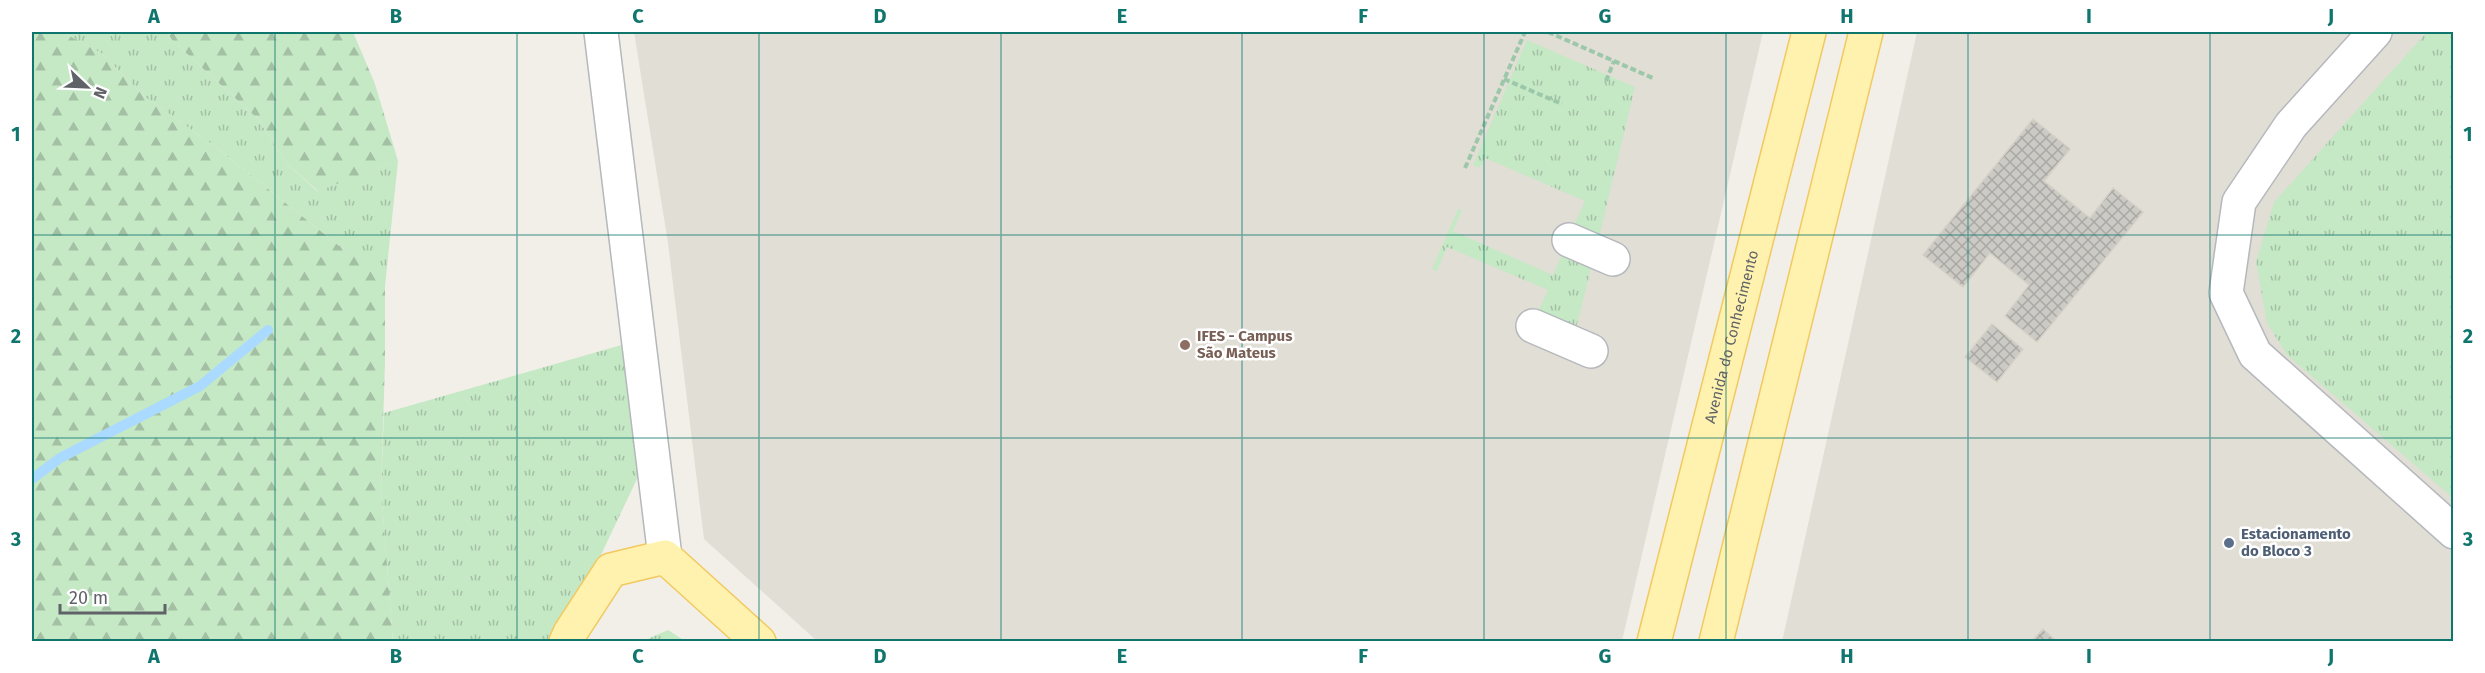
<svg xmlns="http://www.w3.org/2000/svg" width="2485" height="673" font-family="'Fira Sans',sans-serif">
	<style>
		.education { fill: #e1ded6 }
		.grass { fill: url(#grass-tufts) }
		.forest { fill: url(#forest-firs) }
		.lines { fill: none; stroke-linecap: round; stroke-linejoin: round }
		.stream { stroke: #aadaff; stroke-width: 10 }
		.building { fill: url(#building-cross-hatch); stroke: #d6d1c6; stroke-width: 1.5 }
		.minor-casing { stroke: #b5b8bc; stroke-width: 36 }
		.major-casing { stroke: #f2c960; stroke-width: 36 }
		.path { stroke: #9cc7a9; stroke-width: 4; stroke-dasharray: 6 3; stroke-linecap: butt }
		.minor { stroke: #fff; stroke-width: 33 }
		.major { stroke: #fff2af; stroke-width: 33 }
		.grid { fill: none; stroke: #0f766e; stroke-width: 1.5; stroke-opacity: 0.55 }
		.education-dot { fill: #8d6e63; stroke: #fff; stroke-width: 2 }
		.service-dot { fill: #5c6f8a; stroke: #fff; stroke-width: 2 }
		.labels { text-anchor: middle; stroke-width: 5; stroke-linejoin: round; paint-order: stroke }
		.education-label { font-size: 15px; font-weight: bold; fill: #785e54; stroke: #fff; text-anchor: start }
		.street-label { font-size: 15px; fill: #5f6368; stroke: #fff }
		.service-label { font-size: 15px; font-weight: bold; fill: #4e5e75; stroke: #fff; text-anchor: start }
		.neatline { fill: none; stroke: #0f766e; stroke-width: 2 }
		.grid-label { font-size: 20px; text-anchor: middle; font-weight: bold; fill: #0f766e }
	</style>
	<defs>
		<pattern id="grass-tufts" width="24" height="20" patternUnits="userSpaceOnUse" patternTransform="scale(1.5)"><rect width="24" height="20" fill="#c5e8c5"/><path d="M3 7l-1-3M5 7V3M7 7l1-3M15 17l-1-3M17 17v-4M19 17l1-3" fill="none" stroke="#a3c0a4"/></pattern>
		<pattern id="forest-firs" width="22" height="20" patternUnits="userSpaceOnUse" patternTransform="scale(1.5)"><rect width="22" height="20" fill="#c5e8c5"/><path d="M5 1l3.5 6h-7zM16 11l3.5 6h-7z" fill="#a3c0a4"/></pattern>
		<pattern id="building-cross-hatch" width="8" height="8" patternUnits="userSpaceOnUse" patternTransform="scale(1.5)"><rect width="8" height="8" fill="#cccac5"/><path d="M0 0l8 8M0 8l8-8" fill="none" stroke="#a9a8a4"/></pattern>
	</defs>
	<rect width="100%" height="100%" fill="#f1efe8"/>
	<path class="education" d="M634 32H1763L1622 641H817L704 539 668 243Z
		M1917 32H2453V641L1782 642Z"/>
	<path class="grass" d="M62 32H167L172 40 258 119 286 163 317 191 398 161 385 286 384 272 338 245 213 145 145 97 101 53Z
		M2427 32H2453V498L2287 355 2267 323 2256 262 2274 202Z
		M1527 40 1635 87 1599 237 1574 226 1585 201 1485 158 1480 168 1473 165Z
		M1458 209 1462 210 1453 231 1553 275 1563 253 1592 265 1576 328 1538 312 1548 290 1447 247 1437 271 1432 269Z
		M646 338 655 441 560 641H393L381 489 384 413Z
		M668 630 685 641H643Z"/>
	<path class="forest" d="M32 32H62L101 53 145 97 213 145 338 245 385 272V362L381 489 393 641H32Z
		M167 32H353L375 84 398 161 318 191 286 163 258 119 172 40Z"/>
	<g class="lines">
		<path class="stream" d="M32 479 60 458 200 386 268 330"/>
	</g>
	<path class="building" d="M2033 119 2070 149 2044 181 2090 218 2113 188 2143 212 2037 342 2005 316 2029 285 1990 253 1963 287 1923 255Z
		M1992 324 2023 349 1997 382 1965 357Z
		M2043 629 2057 642H2031Z"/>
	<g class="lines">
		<defs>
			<path id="minor" d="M601 32 665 557
				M2375 32 2291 125 2239 202 2226 293 2255 354 2454 532
				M1569 240 1613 259
				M1533 326 1591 351"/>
			<g id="major">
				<path d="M566 642 570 633 611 570 665 557 759 642"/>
				<path id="s1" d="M1654 642 1809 32"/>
				<path d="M1716 642 1866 32"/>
			</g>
		</defs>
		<use href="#minor" class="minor-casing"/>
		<use href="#major" class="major-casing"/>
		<path class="path" d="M1548 32 1655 79
			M1504 79 1562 104
			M1606 81 1614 61
			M1465 168 1525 32"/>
		<use href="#minor" class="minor"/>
		<use href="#major" class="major"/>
	</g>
	<path class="grid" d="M275 32V642M517 32V642M759 32V642M1001 32V642M1242 32V642M1484 32V642M1726 32V642M1968 32V642M2210 32V642M32 235H2454M32 438H2454"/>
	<circle class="education-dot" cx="1185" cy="345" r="6"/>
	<circle class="service-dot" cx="2229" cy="543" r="6"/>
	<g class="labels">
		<g class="education-label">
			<text x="1197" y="341">IFES - Campus<tspan x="1197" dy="17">São Mateus</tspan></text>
		</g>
		<g class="street-label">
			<text dy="5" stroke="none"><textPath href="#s1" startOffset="315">Avenida do Conhecimento</textPath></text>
		</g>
		<g class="service-label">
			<text x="2241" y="539">Estacionamento<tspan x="2241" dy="17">do Bloco 3</tspan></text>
		</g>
	</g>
	<rect width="2485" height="673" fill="none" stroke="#ffffff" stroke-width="66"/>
	<g transform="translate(87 87) rotate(113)" stroke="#ffffff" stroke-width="4.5" paint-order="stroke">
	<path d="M0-4.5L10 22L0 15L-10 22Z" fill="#5f6368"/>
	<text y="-9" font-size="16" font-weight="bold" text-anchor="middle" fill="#5f6368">N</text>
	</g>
	<path d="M60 604v9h105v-9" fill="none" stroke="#5f6368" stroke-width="3"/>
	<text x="69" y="604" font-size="18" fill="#5f6368" stroke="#ffffff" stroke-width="4.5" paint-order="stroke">20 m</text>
	<rect x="33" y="33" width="2419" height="607" class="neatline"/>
	<g class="grid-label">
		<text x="154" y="23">A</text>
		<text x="396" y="23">B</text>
		<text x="638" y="23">C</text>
		<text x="880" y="23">D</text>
		<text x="1122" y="23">E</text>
		<text x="1363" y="23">F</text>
		<text x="1605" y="23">G</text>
		<text x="1847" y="23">H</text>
		<text x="2089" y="23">I</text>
		<text x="2331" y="23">J</text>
		<text x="16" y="141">1</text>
		<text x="2468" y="141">1</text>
		<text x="16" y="343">2</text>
		<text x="2468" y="343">2</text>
		<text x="16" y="546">3</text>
		<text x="2468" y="546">3</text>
		<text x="154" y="663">A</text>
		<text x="396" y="663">B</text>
		<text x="638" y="663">C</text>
		<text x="880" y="663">D</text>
		<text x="1122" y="663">E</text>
		<text x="1363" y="663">F</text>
		<text x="1605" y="663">G</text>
		<text x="1847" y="663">H</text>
		<text x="2089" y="663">I</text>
		<text x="2331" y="663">J</text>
	</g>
</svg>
